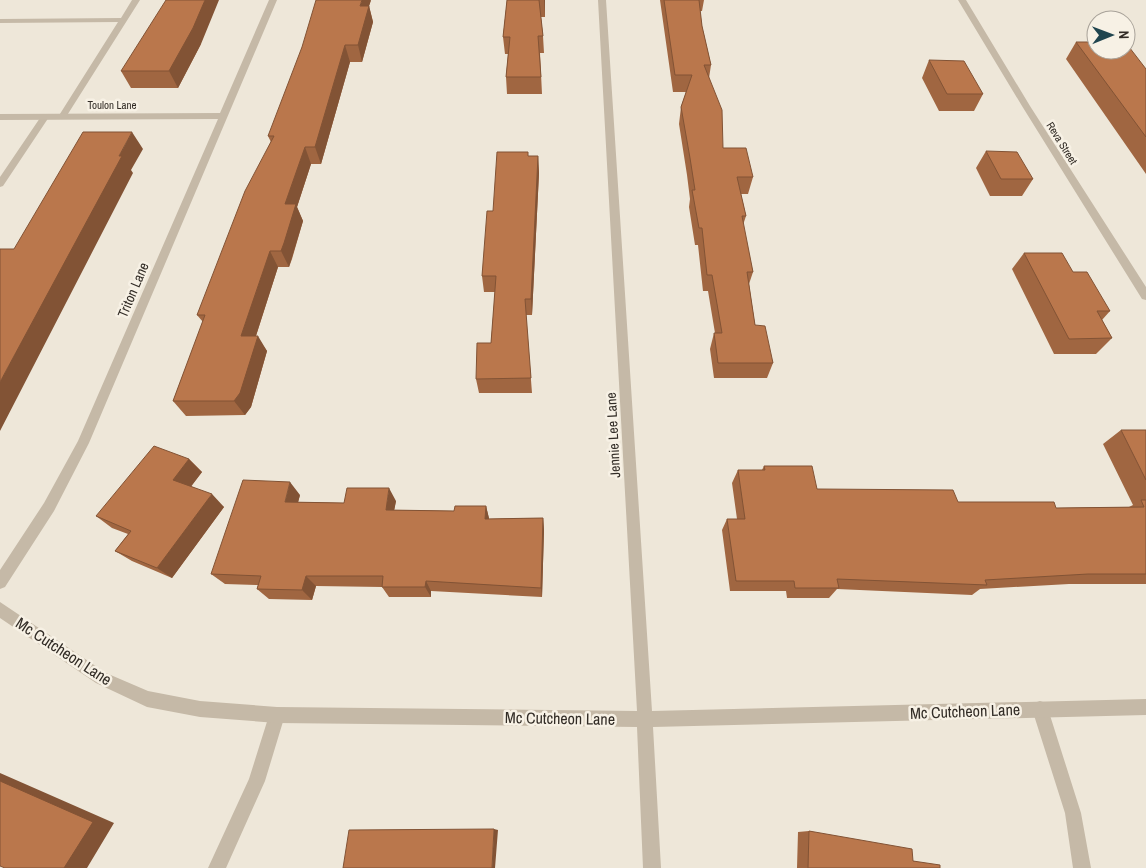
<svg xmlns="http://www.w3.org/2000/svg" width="1146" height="868" font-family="'Archivo Narrow',sans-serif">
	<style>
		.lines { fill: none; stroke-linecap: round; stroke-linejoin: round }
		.service { fill: #c5b9a7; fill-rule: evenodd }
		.minor { fill: #c5b9a7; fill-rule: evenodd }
		.tertiary { fill: #c5b9a7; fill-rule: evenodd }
		.wall { fill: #a06641 }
		.shaded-wall { fill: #825335 }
		.building { fill: #ba774c; stroke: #825335 }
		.labels { text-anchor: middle; stroke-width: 5; stroke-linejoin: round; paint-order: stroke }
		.far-street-label { font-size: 11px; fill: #322c26; stroke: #f7f1e5 }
		.street-label { font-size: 14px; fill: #322c26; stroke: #f7f1e5 }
		.near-street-label { font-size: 16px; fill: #322c26; stroke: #f7f1e5 }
	</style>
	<rect width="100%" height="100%" fill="#eee7d9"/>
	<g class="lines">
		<path class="service" d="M132 0H140L66 117 65 119H59L58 117 118 22 0 23V19L121 18Z
			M45 114 49 117 3 186 0 187V177L42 115Z
			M1040 701 1046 703 1048 709 1081 813 1091 868H1073L1065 813 1032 709 1034 703Z
			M277 707 283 709 285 715 265 781 226 868H208L249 779 271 709Z"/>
		<path class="minor" d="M269 0H277L89 443 54 511 5 587 0 589V570L44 503 78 441 218 119 0 120V114L220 113Z
			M958 0H966L1030 106 1146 287V300L1142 299 1022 106Z"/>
		<path class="tertiary" d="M598 0H606L652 711 1146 699V715L653 727 661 868H643L637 727 277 723 200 717 147 707 96 683 0 618V602L106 673 148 691 200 701 277 707 637 711Z"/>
	</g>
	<path class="wall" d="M371 0 369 6 373 22 362 62H350L321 164H311L297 207 303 221 292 259 289 267H278L256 336 267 351 251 407 245 415 186 416 173 401 203 322 197 315 271 142 268 136Z
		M507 0H545V17H541L543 36 544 53H540L542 94H507L506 77 508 54H505L503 37Z
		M660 0H704L702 11H700L702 26 711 65 709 78 723 148 753 177 748 194H741L746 216 743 225 753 272 749 284 755 325 773 363 767 378H714L710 349 714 333H715L708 291H703L698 245H695L689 207 690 199 687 175 679 124 681 107 686 92H673Z
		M1076 42 1146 69V174L1066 59Z
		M201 44 178 88H131L121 71Z
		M929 60 983 94 974 111H939L922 78Z
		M986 151 1033 179 1022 196H990L976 168Z
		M529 156H538L539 173 532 315H526L532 393H479L476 379 491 343 495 292H484L482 276 493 211Z
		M1024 253 1073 272 1110 311 1102 320 1112 338 1096 354H1054L1012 269Z
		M1121 430H1146V584H1069L980 589 972 595 837 589 829 598H787L786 591H730L722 530 727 519H737L732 483 738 470H762L764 466 817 489 958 502 1056 508 1129 507 1133 505 1103 444Z
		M189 459 202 472 191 486 224 507 172 578 132 561 115 551 128 534 112 528 96 516Z
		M300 495 298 502 344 503 396 501 394 510 454 511 486 506 489 519 543 518 544 530 542 597 431 591V597H389L382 587 316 586 312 600 269 599 257 589 258 585 225 584 211 574Z
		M809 831 913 861 940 868H797L798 832Z"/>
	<path class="shaded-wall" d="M205 0H219L201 44 178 88 169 71Z
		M362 0H371L369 6 373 22 362 62 358 45 360 6Z
		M544 0H545V17Z
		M345 45 350 62 321 164 315 147Z
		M132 132 143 149 131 170 133 173 0 431V382L119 156Z
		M305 147 311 164 297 207 303 221 289 267 281 251 285 204Z
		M538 156 539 173 532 315 531 299Z
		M270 251 278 267 251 351 241 336Z
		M258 336 267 351 251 407 245 415 234 401Z
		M189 459 202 472 187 492 173 480Z
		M290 482 300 495 295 514 285 502Z
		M389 488 396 501 392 522 386 510Z
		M212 494 224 507 172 578 157 568Z
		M486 506 489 518 488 530 485 519Z
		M543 518 544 530 542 597 541 588Z
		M306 576 316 586 312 600 302 590Z
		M426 581 431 591V597L425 587Z
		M0 773 114 823 87 868H64L0 781Z
		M494 829 498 830 495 868H492Z"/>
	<path class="building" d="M166 0H205L193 28 169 71H121Z
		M316 0H362L360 6H369L358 45H345L315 147H305L285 204H296L284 243 281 251H270L241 336H258L240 393 234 401H173L205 315H197L245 191 274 136H268L302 47Z
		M507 0H539L543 36H538L541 77H506L510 37H503Z
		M664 0H699L702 26 711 65H704L722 110 723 148H746L753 177H737L746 216H742L753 272H747L755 325 765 326 773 363H718L714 333H722L712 275H707L702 228H699L692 190H695L690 158 681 107 692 75H675Z
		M1076 42H1096V50H1126V43L1146 69V137Z
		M929 60 964 61 983 94H947Z
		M83 132H132L119 156H122L0 382V249H14Z
		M986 151 1017 152 1033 179H1001Z
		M497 152H528V156H538L531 299H525L531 378 476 379 477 343H491L496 276H482L487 211H493Z
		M1024 253H1062L1073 272H1087L1110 311H1097L1112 338 1069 339Z
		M1121 430H1146V480Z
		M154 446 189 459 173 480 212 494 157 568 115 551 131 531 96 516Z
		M764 466H812L817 489 953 490 958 502H1054L1056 508 1144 507 1141 500H1146V574H1088L985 580 987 585 837 579 839 588H795L794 581H736L727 519H745L738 470H765Z
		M243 480 290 482 285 502 344 503 347 488H389L386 510 454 511 455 506H486L485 519 543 518 541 588 426 581 425 587H382L383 576H306L302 590 257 589 261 576 211 574Z
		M0 781 93 822 64 868H5L0 866Z
		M494 829 492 868H343L349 830Z
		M809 831 912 849 913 861 940 865V868H808Z"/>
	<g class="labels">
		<g class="far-street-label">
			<text x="112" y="109">Toulon Lane</text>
			<text transform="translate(1062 143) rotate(58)" y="4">Reva Street</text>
		</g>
		<g class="street-label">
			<text transform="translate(133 290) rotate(-67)" y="5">Triton Lane</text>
			<text transform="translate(613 435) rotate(-93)" y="5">Jennie Lee Lane</text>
		</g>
		<g class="near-street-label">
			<text transform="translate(64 651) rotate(33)" y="6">Mc Cutcheon Lane</text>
			<text transform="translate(965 711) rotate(-2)" y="6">Mc Cutcheon Lane</text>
			<text transform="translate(560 718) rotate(1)" y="6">Mc Cutcheon Lane</text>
		</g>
	</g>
	<g transform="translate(1111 35) rotate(89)"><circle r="24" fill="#f7f1e5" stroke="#a8a299"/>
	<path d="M0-4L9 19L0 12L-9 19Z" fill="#20454f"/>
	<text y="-8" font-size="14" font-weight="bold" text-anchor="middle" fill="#322c26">N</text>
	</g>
</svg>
